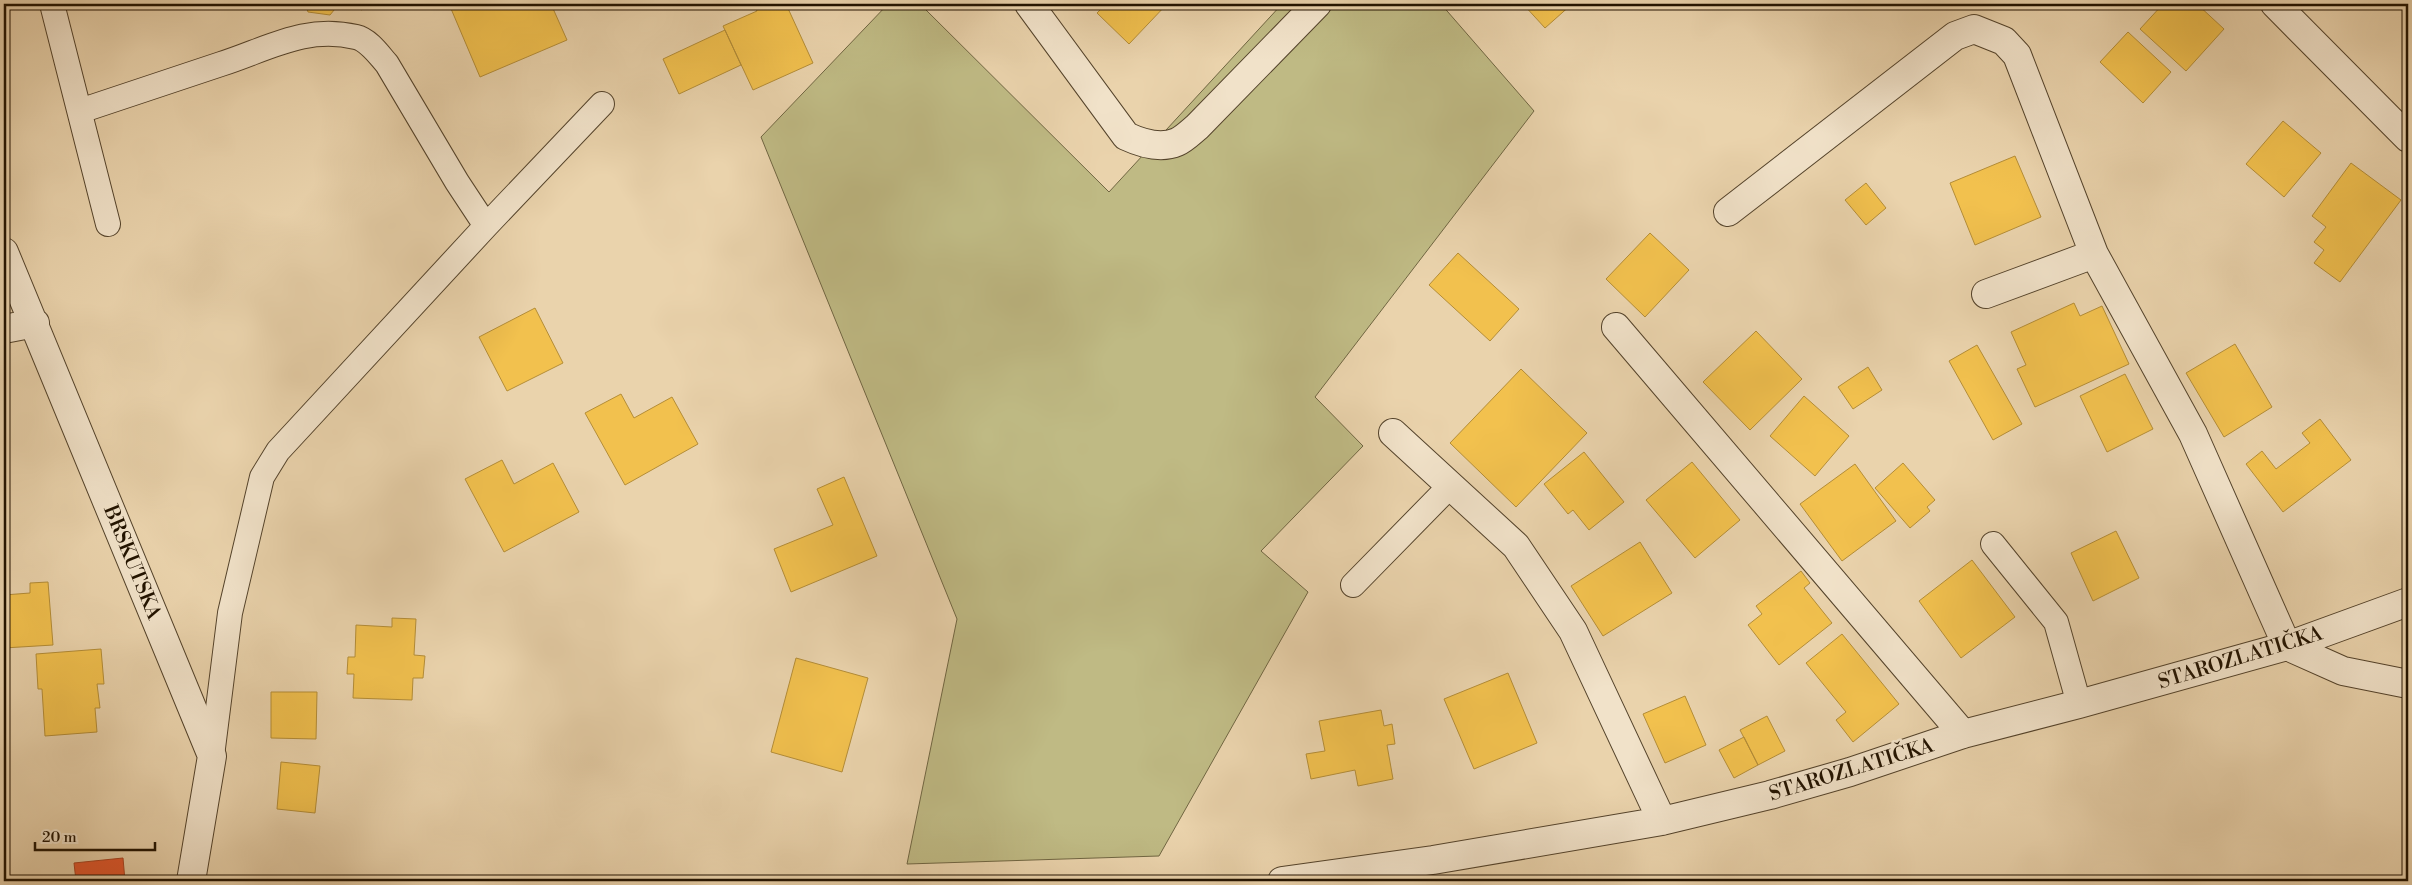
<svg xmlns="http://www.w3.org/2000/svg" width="2412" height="885" font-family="'Libre Bodoni',serif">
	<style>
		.green { fill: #bfba84; stroke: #706642 }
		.homes { fill: #f2c14e; stroke: #b48d37 }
		.shops { fill: #e4572e; stroke: #aa4320 }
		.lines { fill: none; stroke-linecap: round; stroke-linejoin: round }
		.service-casing { stroke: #54432b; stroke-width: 26 }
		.minor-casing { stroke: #54432b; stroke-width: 30 }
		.service { stroke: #f1e2c9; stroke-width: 24 }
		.minor { stroke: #f1e2c9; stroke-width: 28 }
		.labels { text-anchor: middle; stroke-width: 5; stroke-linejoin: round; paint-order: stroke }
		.street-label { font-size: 20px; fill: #221300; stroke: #f1e2c9 }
	</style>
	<rect width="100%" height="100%" fill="#ead3ac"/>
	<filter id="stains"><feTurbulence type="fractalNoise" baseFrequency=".004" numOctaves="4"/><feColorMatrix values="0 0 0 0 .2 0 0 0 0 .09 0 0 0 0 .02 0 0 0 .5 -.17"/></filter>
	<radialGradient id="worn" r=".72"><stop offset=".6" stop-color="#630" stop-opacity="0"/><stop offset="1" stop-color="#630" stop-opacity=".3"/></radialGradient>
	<path class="green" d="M888 4H920L1109 192 1282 4H1441L1534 111 1315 397 1363 446 1261 551 1308 592 1159 856 907 864 957 619 761 137Z"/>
	<path class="homes" d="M305 4H339L330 15 308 12Z
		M358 4H375L361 10Z
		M449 4H551L567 40 480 77Z
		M754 4H786L813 63 753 90 723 26 757 11Z
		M1106 4H1167L1129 44 1097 13Z
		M1523 4H1572L1545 28Z
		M2163 4H2197L2224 29 2186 71 2140 29Z
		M725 30 741 65 679 94 663 59Z
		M2128 32 2171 72 2143 103 2100 62Z
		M2283 121 2321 153 2284 197 2246 164Z
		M2015 156 2041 217 1975 245 1950 183Z
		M2351 163 2401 200 2340 282 2314 263 2324 250 2314 242 2326 227 2312 216Z
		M1866 183 1886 208 1866 225 1845 200Z
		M1650 233 1689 270 1645 317 1606 279Z
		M1458 253 1519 309 1490 341 1429 285Z
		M2074 303 2080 316 2102 306 2129 364 2035 407 2017 369 2026 365 2011 332Z
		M535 308 563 363 507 391 479 337Z
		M1756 331 1802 379 1750 430 1703 382Z
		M2235 344 2272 407 2224 437 2186 373Z
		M1977 345 2022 424 1993 440 1949 361Z
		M1868 367 1882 390 1853 409 1838 387Z
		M1521 369 1587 433 1516 507 1450 443Z
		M2125 374 2153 429 2107 452 2080 396Z
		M621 394 634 418 672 397 698 444 625 485 585 413Z
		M1804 396 1849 436 1815 476 1770 436Z
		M2320 419 2351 460 2283 512 2246 464 2262 451 2276 469 2310 443 2302 433Z
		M1584 452 1624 502 1589 530 1573 510 1568 514 1544 484Z
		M502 460 514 484 553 463 579 512 504 552 465 479Z
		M1692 462 1740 520 1695 558 1646 500Z
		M1903 463 1935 500 1927 507 1930 511 1910 528 1875 488Z
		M1855 464 1896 521 1842 561 1800 504Z
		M844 477 877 556 791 592 774 549 833 525 817 489Z
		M2116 531 2139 578 2093 601 2071 553Z
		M1640 542 1672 593 1603 636 1571 586Z
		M1972 560 2015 617 1961 658 1919 601Z
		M1801 571 1810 583 1804 588 1832 623 1779 665 1748 625 1762 614 1756 606Z
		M48 582 53 645 4 648V595L30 593V583Z
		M392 618 416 619 414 655 425 656 423 678H413L412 700 353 698 354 674H347L348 657H355L356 625 392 627Z
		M1842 634 1899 704 1853 742 1836 720 1846 712 1806 663Z
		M101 649 104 684H97L100 708H95L97 732 45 736 42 689H38L36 654Z
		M796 658 868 678 842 772 771 752Z
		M1508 673 1537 743 1474 769 1444 699Z
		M271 692H317L316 739 271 738Z
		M1685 696 1706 745 1665 763 1643 714Z
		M1381 710 1384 726 1392 724 1395 744 1387 745 1393 779 1358 786 1355 770 1311 779 1306 754 1325 751 1319 721Z
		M1767 716 1785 751 1758 765 1740 730Z
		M1744 737 1758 765 1734 778 1719 750Z
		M281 762 320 766 315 813 277 809Z
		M20 876V881H4V877Z"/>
	<path class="shops" d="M123 858 125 881H76L74 863Z"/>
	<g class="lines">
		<defs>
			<path id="service" d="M52 4 108 224
				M80 111C127 95 174 80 221 64 268 49 305 25 356 37 369 40 379 55 387 64L457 182 486 226
				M1993 544 2056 622 2079 704
				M1353 585 1450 486
				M212 756 230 613 262 477 278 451 486 226 602 104"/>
			<path id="minor" d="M1029 4 1126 136C1141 143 1161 149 1177 142 1184 139 1191 132 1197 127L1317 4
				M2275 4 2408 138
				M1728 212 1955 36 1974 29 2004 41 2017 55 2094 254 2193 434 2287 646 2343 671 2408 684
				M4 252 212 756 191 881
				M1986 294 2094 254
				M1616 327 1963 734
				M4 329 35 323
				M1393 433 1516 546 1573 631 1662 821
				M1282 881 1433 860 1662 821 1770 795 1850 772 1963 734 2079 704 2287 646 2408 602"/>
		</defs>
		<use href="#service" class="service-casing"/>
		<use href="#minor" class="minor-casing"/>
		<use href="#service" class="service"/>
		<use href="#minor" class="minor"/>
	</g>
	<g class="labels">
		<g class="street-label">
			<text transform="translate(133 562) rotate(68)" y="7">BRSKUTSKA</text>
			<text transform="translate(2240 657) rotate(-17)" y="7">STAROZLATIČKA</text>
			<text transform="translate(1851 769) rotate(-17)" y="7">STAROZLATIČKA</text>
		</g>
	</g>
	<rect width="2412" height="885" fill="none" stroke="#ead3ac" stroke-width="20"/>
	<rect x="5" y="5" width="2402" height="875" fill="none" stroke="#221300" stroke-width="2.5"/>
	<rect x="10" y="10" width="2392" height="865" fill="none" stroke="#221300"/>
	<path d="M35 842v8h120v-8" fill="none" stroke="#221300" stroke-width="2.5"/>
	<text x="42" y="842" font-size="15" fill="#221300" stroke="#f1e2c9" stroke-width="4" paint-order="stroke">20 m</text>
	<rect width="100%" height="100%" filter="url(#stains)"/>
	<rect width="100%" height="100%" fill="url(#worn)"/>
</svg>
